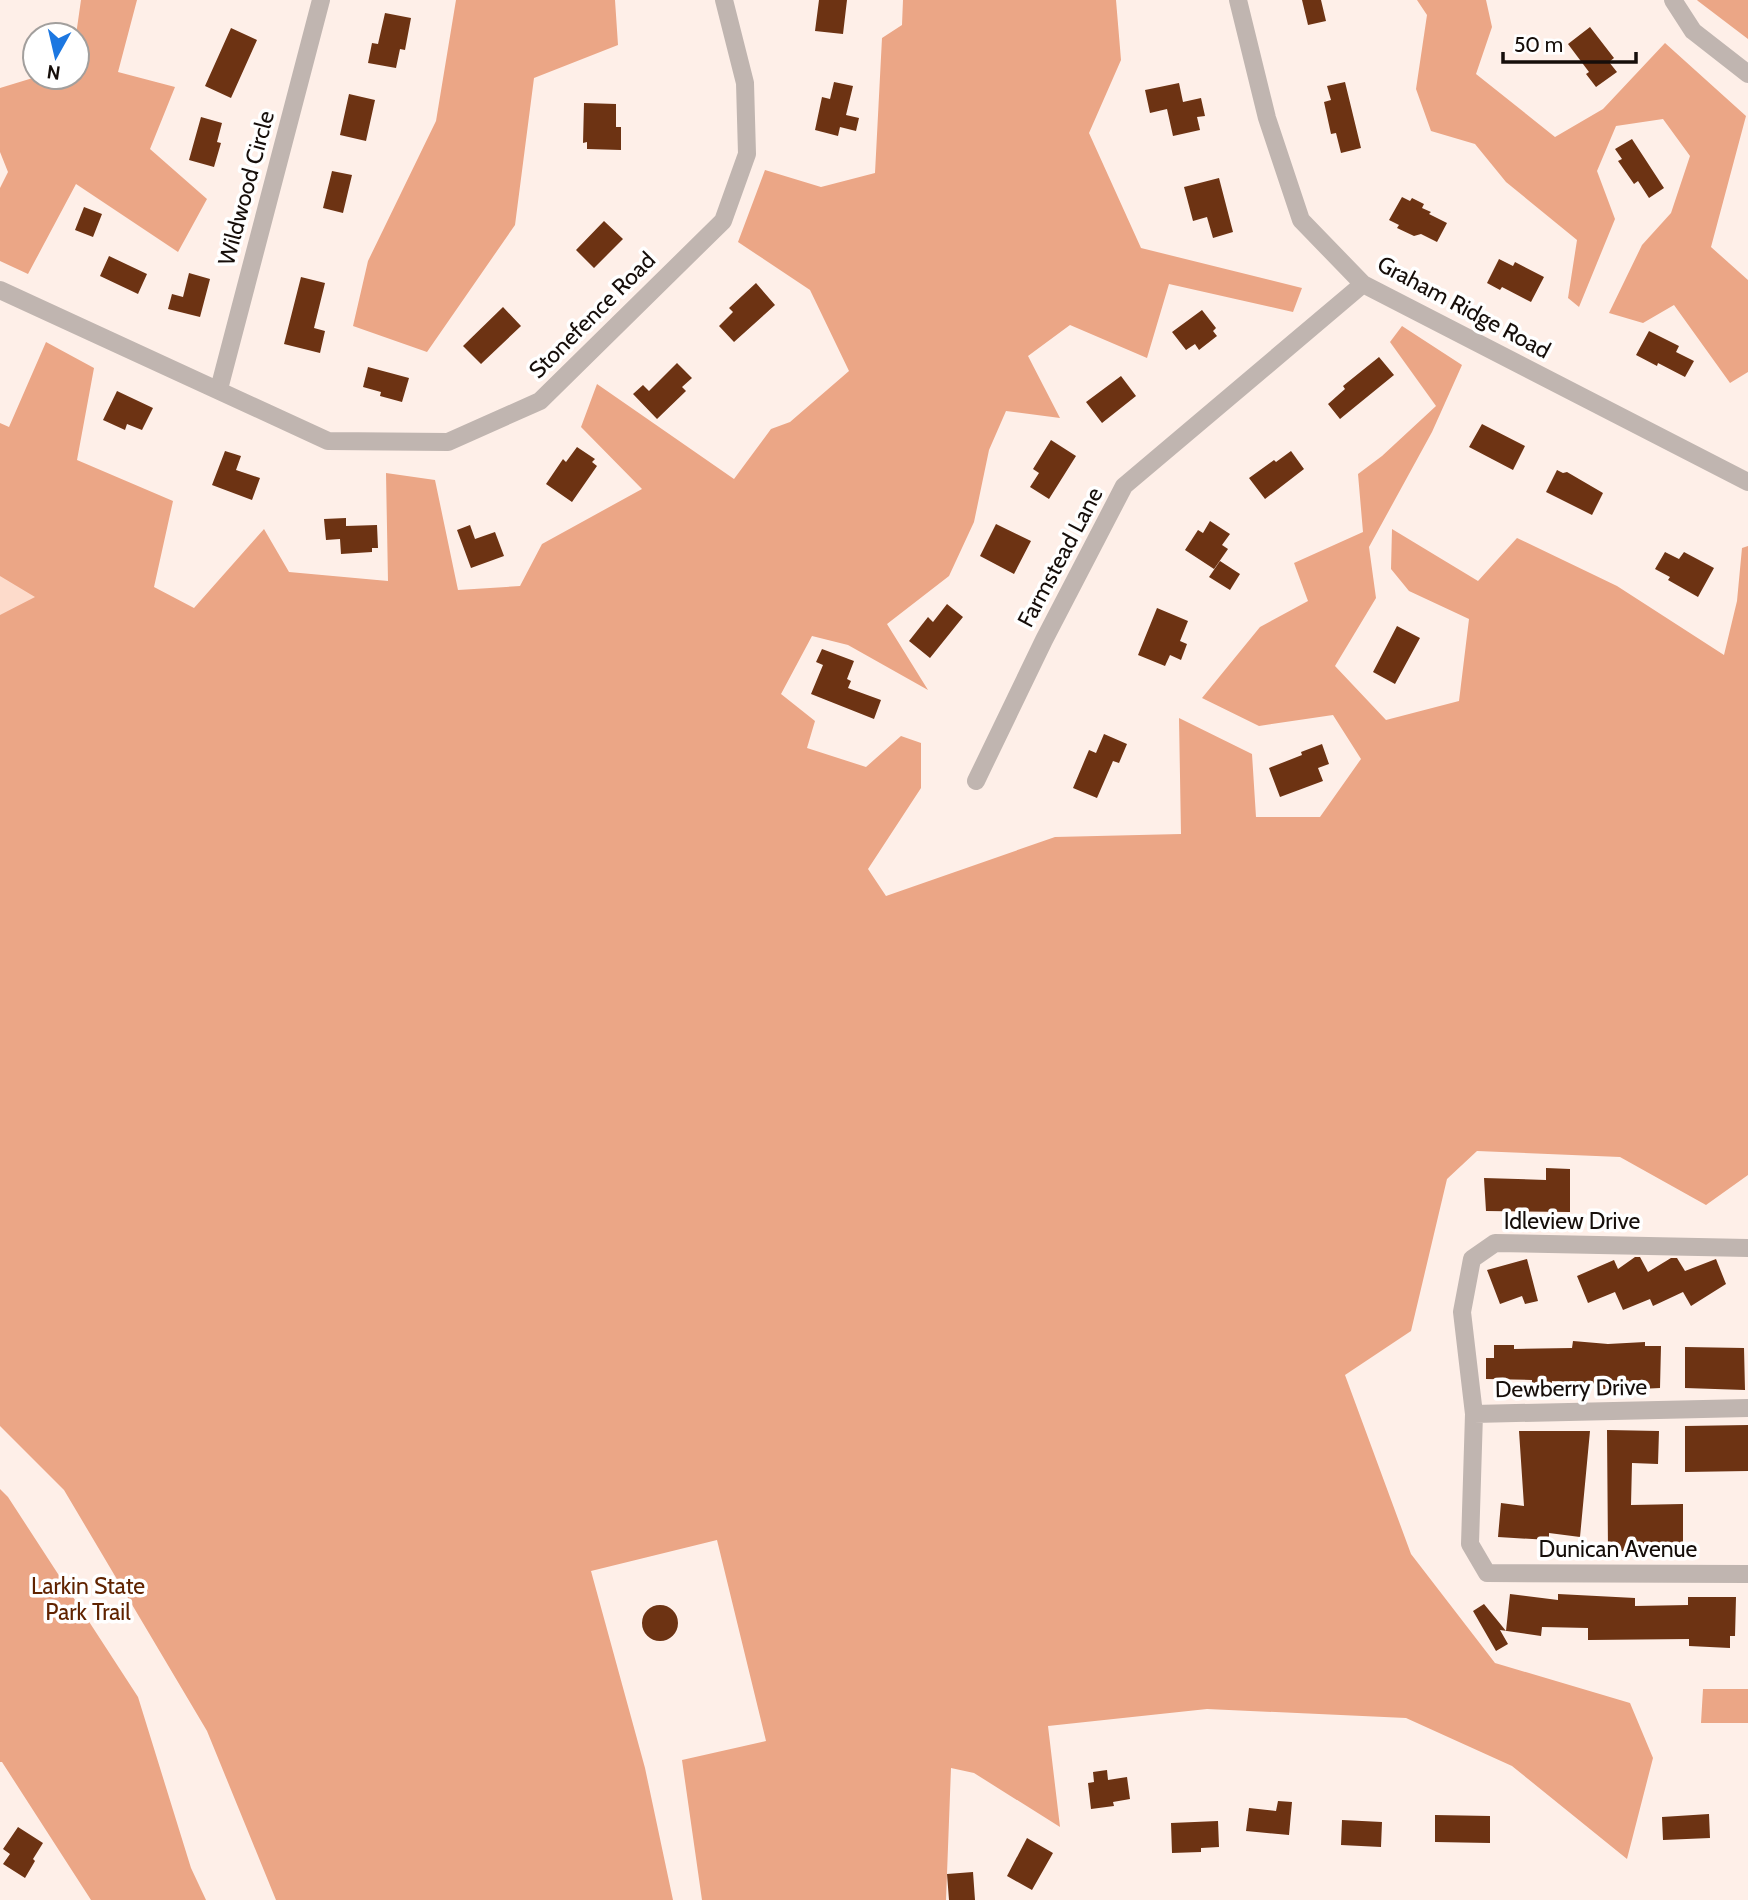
<svg xmlns="http://www.w3.org/2000/svg" width="1748" height="1900" font-family="Cabin,sans-serif">
	<style>
		.green { fill: #fddbcb }
		.forest { fill: #eba686 }
		.building { fill: #6d3313 }
		.lines { fill: none; stroke-linecap: round; stroke-linejoin: round }
		.minor { stroke: #c0b5b0; stroke-width: 18 }
		.labels { text-anchor: middle; stroke-width: 7; stroke-linejoin: round; paint-order: stroke }
		.street-label { font-size: 23px; fill: #160e0a; stroke: #fff }
		.park-label { font-size: 23px; fill: #602300; stroke: #fff }
	</style>
	<rect width="100%" height="100%" fill="#feefe8"/>
	<path class="green" d="M72 544 0 684V566Z"/>
	<path class="forest" d="M81 0H137L118 72 175 87 150 149 207 199 178 252 76 184 28 274 0 261V188L8 172 0 152V88L36 77H77L76 35Z
		M456 0H615L618 45 534 78 515 225 427 352 353 326 368 261 436 121Z
		M903 0H1116L1121 60 1089 133 1141 248 1302 288 1293 312 1169 284 1147 358 1070 325 1028 356 1060 418 1006 411 989 450 974 522 949 576 887 624 928 690 848 645 812 636 781 694 815 721 807 748 866 767 901 736 921 743V788L868 869 886 896 1055 837 1181 834 1179 718 1252 754 1256 817H1320L1361 759 1333 715 1259 726 1202 698 1260 627 1308 601 1294 563 1363 532 1358 474 1382 456 1436 406 1390 342 1402 326 1462 365 1432 432 1369 547 1376 598 1335 666 1386 720 1459 701 1469 619 1409 591 1391 569 1392 529 1478 581 1517 538 1617 586 1724 655 1737 601 1742 548 1748 546V1175L1706 1205 1620 1157 1477 1151 1447 1179 1411 1331 1345 1375 1411 1554 1495 1663 1630 1703 1653 1758 1627 1859 1512 1766 1406 1718 1207 1709 1048 1726 1060 1827 974 1773 951 1768 946 1900H702L682 1760 766 1741 717 1540 591 1571 645 1768 673 1900H276L207 1731 64 1490 0 1426V615L35 597 0 576V423L9 427 46 342 94 368 77 460 173 501 154 587 194 608 264 529 289 572 388 581 386 473 435 480 458 590 520 586 542 544 642 489 581 427 597 384 734 479 771 429 790 422 849 371 810 290 738 242 765 170 821 187 875 173 882 38 902 25Z
		M1417 0H1486L1492 27 1476 74 1555 137 1603 109 1665 43 1746 116 1711 247 1748 280V372L1730 383 1674 305 1643 323 1609 313 1642 245 1671 213 1690 156 1663 119 1616 126 1597 171 1615 219 1579 307 1568 298 1577 240 1506 182 1475 144 1431 131 1416 89 1427 15Z
		M1697 0H1748V39L1698 1Z
		M0 1489 8 1497 138 1697 191 1868 206 1900H91L2 1762H0Z
		M1703 1689H1748V1723H1701Z"/>
	<path class="building" d="M819 0H847L843 34 815 31Z
		M1302 0H1321L1326 21 1308 25Z
		M385 13 411 18 405 50 400 49 396 68 368 63 372 43 378 44Z
		M1590 27 1614 58 1609 62 1617 72 1596 87 1586 74 1589 72 1568 44Z
		M231 28 257 40 231 98 205 86Z
		M834 82 853 86 846 115 859 118 856 131 840 127 838 136 815 130 822 97 830 99Z
		M1345 82 1361 148 1341 153 1336 133 1331 134 1324 102 1331 100 1327 86Z
		M1179 83 1183 102 1201 98 1205 116 1197 117 1200 130 1173 136 1167 109 1150 113 1145 90Z
		M349 94 375 100 366 141 340 135Z
		M584 103 616 104V127H621V150L587 149V142L583 143Z
		M201 117 222 123 217 142 221 143 214 167 189 160Z
		M1632 139 1664 188 1649 198 1638 181 1634 184 1618 161 1622 159 1615 149Z
		M332 171 352 175 343 213 323 208Z
		M1219 178 1233 232 1213 238 1207 217 1193 221 1184 187Z
		M1402 197 1410 201 1412 198 1424 204 1422 208 1431 212 1429 214 1447 223 1437 242 1421 234 1414 236 1397 228 1399 225 1389 220Z
		M84 207 102 214 93 237 75 230Z
		M604 221 623 239 594 268 576 250Z
		M109 256 147 274 138 294 100 276Z
		M1499 259 1513 266 1515 262 1544 277 1531 302 1502 287 1500 290 1487 283Z
		M189 273 210 279 200 317 168 309 172 294 183 297Z
		M301 277 325 283 314 328 325 331 320 353 284 344Z
		M756 283 775 305 734 342 719 326 733 312 729 308Z
		M503 307 521 326 481 364 463 346Z
		M1202 310 1216 328 1213 331 1217 336 1199 350 1195 344 1186 350 1172 332Z
		M1649 331 1679 346 1676 352 1694 361 1685 377 1658 363 1657 366 1636 355Z
		M1379 357 1394 375 1340 419 1328 404 1345 389 1343 386Z
		M677 363 692 378 682 387 686 391 657 419 633 394 643 385 649 391Z
		M368 367 409 378 402 402 380 396 381 392 363 387Z
		M1121 376 1136 396 1102 423 1086 402Z
		M117 391 153 408 142 430 127 424 125 430 103 420Z
		M1482 424 1525 446 1513 470 1469 447Z
		M1051 440 1076 456 1049 499 1030 487 1039 473 1033 469Z
		M577 447 595 459 592 462 597 466 572 502 546 484 563 459 566 462Z
		M225 451 241 456 236 470 260 478 252 500 212 485Z
		M1291 451 1304 469 1265 499 1249 478 1274 460 1276 462Z
		M1557 470 1563 473 1567 472 1603 493 1592 515 1546 492Z
		M346 518V526L377 525 378 548H372V552L341 554 340 539 326 540 324 519Z
		M1210 521 1230 534 1222 545 1228 549 1214 569 1185 550 1198 530 1203 533Z
		M996 524 1031 541 1014 574 980 556Z
		M470 525 475 539 495 532 504 556 471 568 457 530Z
		M1665 552 1679 559 1684 552 1714 568 1698 597 1668 580 1670 577 1655 569Z
		M1220 561 1240 574 1230 590 1209 577Z
		M947 604 963 617 930 658 909 641 928 617 933 622Z
		M1157 608 1188 621 1180 641 1187 644 1181 660 1170 655 1165 666 1138 655Z
		M1397 626 1420 638 1395 684 1373 672Z
		M822 649 854 661 847 679 851 681 848 688 881 700 874 719 811 694 823 665 816 662Z
		M1104 734 1127 744 1119 763 1113 761 1097 798 1073 788 1089 750 1096 753Z
		M1322 744 1329 764 1318 768 1323 781 1280 797 1269 768 1302 755 1301 752Z
		M1546 1168 1570 1169V1212L1486 1211 1484 1178 1546 1180Z
		M1635 1257H1640L1648 1272 1671 1258H1677L1685 1271 1716 1259 1726 1284 1691 1306 1683 1292 1653 1306 1650 1299 1623 1310 1615 1292 1588 1303 1577 1276 1614 1260 1618 1269Z
		M1527 1259 1538 1301 1525 1304 1522 1296 1500 1304 1487 1270Z
		M1573 1341 1608 1344 1645 1342V1346H1661L1660 1388 1620 1390 1602 1389 1603 1384 1552 1381V1384L1532 1385V1380L1486 1379V1358H1494V1345H1514V1349L1572 1348Z
		M1685 1347 1744 1348 1745 1390 1685 1388Z
		M1748 1425V1471L1685 1472V1426Z
		M1607 1430 1659 1431 1658 1464 1632 1463 1631 1505 1683 1504V1547L1652 1546 1653 1551H1608Z
		M1519 1431H1590L1580 1537 1549 1533V1540L1498 1537 1501 1503 1524 1506Z
		M1510 1594 1558 1600V1594L1635 1598V1606L1688 1605V1597H1736L1735 1636H1730V1648L1689 1646V1639L1588 1640V1628L1542 1627 1541 1636 1500 1630 1508 1644 1496 1651 1473 1611 1484 1604 1506 1631Z
		M642 1623a18 18 0 1 1 36 0a18 18 0 1 1-36 0Z
		M1107 1770 1108 1780 1127 1777 1130 1799 1113 1802 1114 1806 1091 1809 1088 1783 1094 1782 1093 1772Z
		M1278 1801 1292 1802 1289 1835 1246 1831 1249 1808 1276 1811Z
		M1709 1814 1710 1838 1663 1840 1662 1817Z
		M1435 1815 1490 1816V1843L1435 1842Z
		M1342 1820 1382 1822 1381 1847 1341 1845Z
		M1218 1821 1219 1847 1201 1848V1852L1172 1853 1171 1823Z
		M18 1827 43 1843 33 1859 35 1861 25 1878 3 1864 10 1854 3 1849Z
		M1027 1838 1053 1853 1032 1890 1007 1876Z
		M973 1872 975 1900H949L947 1874Z"/>
	<g class="lines">
		<path class="minor" d="M1238 0 1267 118 1301 220 1363 284 1748 482
			M1673 0 1693 31 1748 74
			M0 290 328 441 448 442 540 401 723 221 747 154 745 83 724 0
			M219 389 321 0
			M976 781 1044 640 1124 486 1363 284
			M1748 1408 1474 1414 1470 1544 1487 1573 1748 1574
			M1474 1414 1462 1312 1472 1259 1495 1243 1748 1248"/>
	</g>
	<g class="labels">
		<g class="street-label">
			<text transform="translate(246 188) rotate(-75)" y="8">Wildwood Circle</text>
			<text transform="translate(1464 307) rotate(28)" y="8">Graham Ridge Road</text>
			<text transform="translate(592 315) rotate(-45)" y="8">Stonefence Road</text>
			<text transform="translate(1060 557) rotate(-62)" y="8">Farmstead Lane</text>
			<text x="1572" y="1229">Idleview Drive</text>
			<text transform="translate(1571 1388) rotate(-1)" y="8">Dewberry Drive</text>
			<text x="1618" y="1557">Dunican Avenue</text>
		</g>
		<g class="park-label">
			<text x="88" y="1594">Larkin State<tspan x="88" dy="26">Park Trail</tspan></text>
		</g>
	</g>
	<g transform="translate(56 56) rotate(188)"><circle r="33" fill="#ffffff" stroke="#a29f9d" stroke-width="2"/>
	<path d="M0-5L12 26L0 18L-12 26Z" fill="#1c77e1"/>
	<text y="-10" font-size="19" font-weight="bold" text-anchor="middle" fill="#160e0a">N</text>
	</g>
	<path d="M1503 52v10h133v-10" fill="none" stroke="#160e0a" stroke-width="3.5"/>
	<text x="1514" y="52" font-size="21" fill="#160e0a" stroke="#ffffff" stroke-width="5" paint-order="stroke">50 m</text>
</svg>
